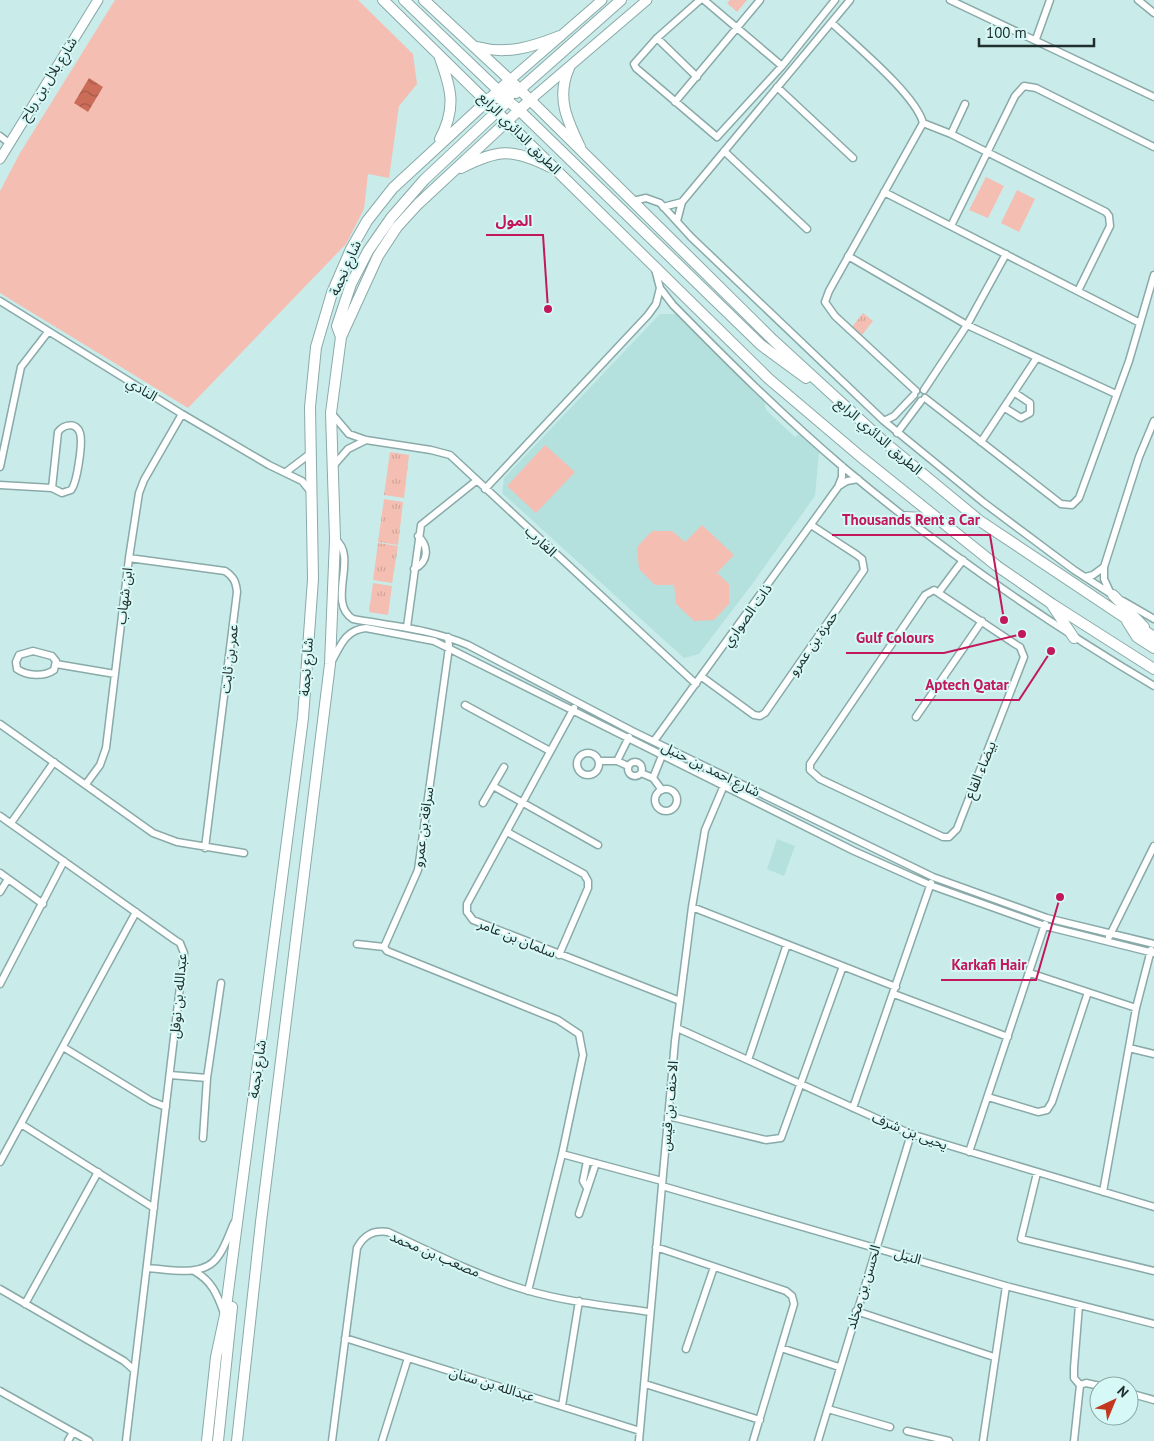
<svg xmlns="http://www.w3.org/2000/svg" width="1154" height="1441" font-family="'PT Sans','Noto Sans Arabic',sans-serif">
	<style>
		.built { fill: #b4e0dd }
		.grass { fill: url(#grass-tufts) }
		.garden { fill: #f5beb2 }
		.water { fill: url(#water-waves) }
		.lines { fill: none; stroke-linecap: round; stroke-linejoin: round }
		.street-casing { stroke: #89aaa8; stroke-width: 9 }
		.secondary-casing { stroke: #89aaa8; stroke-width: 11 }
		.primary-casing { stroke: #89aaa8; stroke-width: 12 }
		.street { stroke: #fff; stroke-width: 6 }
		.secondary { stroke: #fff; stroke-width: 9 }
		.primary { stroke: #fff; stroke-width: 10 }
		.labels { text-anchor: middle; stroke-width: 4; stroke-linejoin: round; paint-order: stroke }
		.street-label { font-size: 14px; fill: #202e2d; stroke: #d6f9f7 }
		.leader { fill: none; stroke: #c2185b; stroke-width: 2 }
		.callout-dot { fill: #c2185b; stroke: #d6f9f7; stroke-width: 2 }
		.callout-label { font-size: 15px; text-anchor: middle; font-weight: bold; fill: #c2185b; stroke: #d6f9f7; stroke-width: 4; stroke-linejoin: round; paint-order: stroke }
	</style>
	<defs>
		<pattern id="grass-tufts" width="24" height="20" patternUnits="userSpaceOnUse" patternTransform="scale(1.25)"><rect width="24" height="20" fill="#f5beb2"/><path d="M3 7l-1-3M5 7V3M7 7l1-3M15 17l-1-3M17 17v-4M19 17l1-3" fill="none" stroke="#d2a499"/></pattern>
		<pattern id="water-waves" width="16" height="10" patternUnits="userSpaceOnUse" patternTransform="scale(1.25)"><rect width="16" height="10" fill="#cb6c59"/><path d="M0 5q4-4 8 0t8 0" fill="none" stroke="#a4594a"/></pattern>
	</defs>
	<rect width="100%" height="100%" fill="#c9ecea"/>
	<path class="built" d="M660 314H676L764 400 766 410 795 437 799 434 819 452 815 496 753 583 699 654 684 658 502 493 504 478Z
		M777 839 795 846 784 876 767 869Z"/>
	<path class="grass" d="M730 0H747L737 12 727 3Z
		M863 313 873 321 862 335 852 327Z
		M390 452 409 455 404 498 384 495Z
		M384 499 403 502 398 545 378 542Z
		M378 543 398 546 392 583 373 580Z
		M373 583 392 586 388 615 369 612Z"/>
	<path class="garden" d="M115 0H358L413 54 417 84 399 106 389 178 368 174 364 209 346 244 188 408 0 293V191L20 153Z
		M986 177 1004 186 988 218 969 210Z
		M1017 190 1035 199 1019 232 1001 223Z
		M545 445 575 472 536 513 507 486Z
		M702 525 734 555 717 573 729 584V604L714 620 694 621 676 604 674 585H655L639 569 637 547 652 531H672L685 542Z"/>
	<path class="water" d="M89 78 103 87 88 112 74 103Z"/>
	<g class="lines">
		<defs>
			<path id="street" d="M700 0 657 38 634 64 636 68 717 137 782 66 835 0
				M704 0 782 66
				M950 0 1154 97
				M1138 0 1154 13
				M832 23C855 45 916 95 923 123
				M657 38 697 77
				M1036 39 1050 0
				M777 87 853 158
				M675 102 760 0
				M923 123 951 134 1106 212 1109 216 1110 226 1078 291
				M951 134 965 104
				M0 136 9 143
				M724 151 807 229
				M884 192 1140 323
				M633 201 646 198 660 203 691 237 884 421 983 502 1074 570 1114 596
				M663 207 682 202
				M677 221 682 202 850 0
				M951 226 1015 96 1024 86 1036 88 1154 147
				M848 256 967 325 1116 394
				M655 269 660 288 673 305C728 361 783 416 843 467 940 549 1045 621 1154 686
				M0 301 182 414 269 465 302 481 311 492
				M924 390 967 325 1006 254
				M916 391 835 316 825 302 829 291 923 123
				M925 398 1061 504 1072 505 1079 498 1129 361 1154 275
				M1005 408 1021 418 1030 413V403L1015 393
				M332 414 349 434 366 440 431 450 450 455 696 684
				M884 421 894 416 914 395
				M897 433 921 401
				M981 442 1036 359
				M334 465 348 449 366 440
				M0 467 21 367 48 332
				M286 472 311 453
				M0 485 52 488 62 493 71 490C77 483 83 443 80 433 76 422 64 424 58 432L52 488
				M839 486 847 481 858 479
				M485 489 648 315 656 304 660 288
				M335 539C359 557 326 602 353 619 392 626 431 629 468 645L632 731 933 877 1047 918 1154 944
				M129 558 225 571C234 577 236 582 237 592L205 848
				M414 569C429 562 429 546 418 536
				M1085 577 1093 575 1104 567
				M934 590 1015 644 1020 647 1024 657 957 829 949 837H943L820 779 810 770V764L925 595Z
				M939 592 963 560
				M1110 592 1104 579V567L1139 457 1154 421
				M1123 601 1154 619
				M407 627 421 525 476 481
				M448 637 449 647 418 870 384 947 387 951 558 1020 579 1034 583 1055 562 1154 528 1291
				M33 651 52 656 56 661 54 670C44 677 27 676 17 669L16 662 19 655Z
				M332 661C341 644 346 630 366 628L434 641 854 851 930 885 1045 926 1154 953
				M56 664 115 674
				M702 677 754 715 760 716 765 713 864 570 862 559 857 555 811 525
				M465 705 550 751
				M574 708 467 904V912L473 920 680 1001
				M916 717 982 621
				M0 724 153 833 177 842 244 853
				M654 741 838 487 842 477V466
				M577 764a11 11 0 1 1 22 0a11 11 0 1 1-22 0Z
				M599 761H617L628 766
				M617 761 629 737
				M628 769a7 7 0 1 1 14 0a7 7 0 1 1-14 0Z
				M641 773 653 778 662 790
				M653 778 663 753
				M86 784 100 765 106 748 129 558 139 493 144 480 182 414
				M493 786 598 845
				M655 800a11 11 0 1 1 22 0a11 11 0 1 1-22 0Z
				M483 803 504 767
				M0 816 175 940 180 943 184 953 126 1441
				M11 823 54 762
				M507 832 584 874 588 881V888L559 955
				M0 873 43 904
				M0 892 8 879
				M692 907 896 987
				M1109 937 1154 846
				M357 944 384 947
				M1030 973 1136 1008
				M0 984 64 861
				M894 994 1008 1037
				M677 1028 911 1134 1154 1207
				M63 1047 151 1101 166 1107
				M1129 1048 1154 1054
				M748 1060 787 944
				M170 1075 207 1078
				M988 1097 1038 1112 1047 1110 1052 1102 1088 992
				M853 1108 931 883
				M668 1116 766 1140 781 1138 843 966
				M21 1124 154 1208
				M203 1138 207 1078 221 983
				M969 1152 1045 924
				M562 1154 662 1181
				M0 1162 136 912
				M1037 1173 1021 1239 1154 1271
				M662 1186 1006 1286 1154 1324
				M587 1188 583 1181 587 1161
				M1103 1192 1136 1008 1151 950
				M579 1214 596 1163
				M656 1247 786 1291 792 1296 794 1304 753 1441
				M147 1268C168 1269 202 1278 217 1258 225 1248 229 1234 234 1223
				M194 1271C212 1281 217 1294 224 1313
				M0 1289 124 1361 134 1370
				M25 1304 98 1172
				M1079 1305 1074 1368V1378L1080 1385
				M856 1311 994 1357
				M345 1338 640 1431
				M781 1348 839 1367
				M686 1349 714 1267
				M645 1384 760 1420
				M0 1391 89 1441
				M1129 1393 1154 1400
				M562 1406 579 1301
				M828 1409 890 1427
				M907 1431 949 1441
				M68 1441 73 1432
				M332 1441 357 1248C364 1235 373 1230 388 1232 433 1253 478 1276 526 1290 566 1302 609 1306 650 1312
				M382 1441 408 1358
				M639 1441 675 1041 692 907 705 830 725 783
				M818 1441 911 1134
				M983 1441 1006 1286
				M1074 1441 1080 1385 1086 1383 1100 1386"/>
			<path id="secondary" d="M510 80 602 0
				M530 100 647 0
				M0 159 98 0"/>
			<path id="primary" d="M383 0 769 379 861 457 997 566 1052 604 1154 669
				M404 0 502 94
				M424 0 510 80 773 340 882 440 980 521 1154 637
				M477 47C507 55 532 47 560 36
				M439 55C451 88 457 107 440 139
				M569 68C556 97 567 120 580 147
				M516 93 621 0
				M486 99C501 95 509 101 519 110L761 345 806 378
				M461 168C498 149 512 148 550 167
				M341 337 337 326 351 284 368 251 391 218 424 180 506 103 510 95V80
				M905 517 939 519
				M1113 595 1144 627
				M1052 605 1074 638
				M1127 621 1137 637 1154 648
				M207 1441 216 1357 225 1315 303 718 313 579 310 407 316 347 332 293 351 249 367 221 393 188 510 80
				M218 1441 232 1307
				M237 1441 261 1222 330 664 335 539 331 413 341 337 378 256 397 227 418 204 530 100"/>
		</defs>
		<use href="#street" class="street-casing"/>
		<use href="#secondary" class="secondary-casing"/>
		<use href="#primary" class="primary-casing"/>
		<use href="#street" class="street"/>
		<use href="#secondary" class="secondary"/>
		<use href="#primary" class="primary"/>
	</g>
	<g class="labels">
		<g class="street-label">
			<text transform="translate(48 79) rotate(-58)" y="5">شارع بلال بن رباح</text>
			<text transform="translate(520 133) rotate(45)" y="5">الطريق الدائري الرابع</text>
			<text transform="translate(345 268) rotate(-66)" y="5">شارع نجمة</text>
			<text transform="translate(142 389) rotate(31)" y="5">النادي</text>
			<text transform="translate(879 436) rotate(41)" y="5">الطريق الدائري الرابع</text>
			<text transform="translate(541 541) rotate(43)" y="5">الغارب</text>
			<text transform="translate(124 596) rotate(-83)" y="5">ابن شهاب</text>
			<text transform="translate(747 615) rotate(-54)" y="5">ذات الصواري</text>
			<text transform="translate(813 643) rotate(-55)" y="5">حمزة بن عمرو</text>
			<text transform="translate(229 659) rotate(-83)" y="5">عمر بن ثابت</text>
			<text transform="translate(306 667) rotate(-86)" y="5">شارع نجمة</text>
			<text transform="translate(711 769) rotate(26)" y="5">شارع احمد بن حنبل</text>
			<text transform="translate(980 770) rotate(-68)" y="5">بيضاء القاع</text>
			<text transform="translate(423 827) rotate(-82)" y="5">سراقة بن عمرو</text>
			<text transform="translate(517 938) rotate(22)" y="5">سلمان بن عامر</text>
			<text transform="translate(178 996) rotate(-85)" y="5">عبدالله بن نوفل</text>
			<text transform="translate(257 1069) rotate(-82)" y="5">شارع نجمة</text>
			<text transform="translate(669 1106) rotate(-85)" y="5">الاحنف بن قيس</text>
			<text transform="translate(910 1131) rotate(21)" y="5">يحيى بن شرف</text>
			<text transform="translate(435 1254) rotate(23)" y="5">مصعب بن محمد</text>
			<text transform="translate(908 1256) rotate(17)" y="5">النيل</text>
			<text transform="translate(863 1287) rotate(-73)" y="5">الحسن بن مخلد</text>
			<text transform="translate(492 1384) rotate(17)" y="5">عبدالله بن سنان</text>
		</g>
	</g>
	<path class="leader" d="M548 309L543 235H486M1004 620L990 535H832M1022 634L944 653H846M1051 651L1019 700H915M1060 897L1036 980H941"/>
	<g class="callout-dot">
		<circle cx="548" cy="309" r="5"/>
		<circle cx="1004" cy="620" r="5"/>
		<circle cx="1022" cy="634" r="5"/>
		<circle cx="1051" cy="651" r="5"/>
		<circle cx="1060" cy="897" r="5"/>
	</g>
	<g class="callout-label">
		<text x="514" y="226">المول</text>
		<text x="911" y="525">Thousands Rent a Car</text>
		<text x="895" y="643">Gulf Colours</text>
		<text x="967" y="690">Aptech Qatar</text>
		<text x="989" y="970">Karkafi Hair</text>
	</g>
	<g transform="translate(1114 1401) rotate(44)"><circle r="24" fill="#d6f9f7" stroke="#8da8a6"/>
	<path d="M0-4L9 19L0 12L-9 19Z" fill="#c3371f"/>
	<text y="-8" font-size="14" font-weight="bold" text-anchor="middle" fill="#202e2d">N</text>
	</g>
	<path d="M979 38v8h115v-8" fill="none" stroke="#202e2d" stroke-width="2.5"/>
	<text x="986" y="38" font-size="15" fill="#202e2d" stroke="#d6f9f7" stroke-width="4" paint-order="stroke">100 m</text>
</svg>
